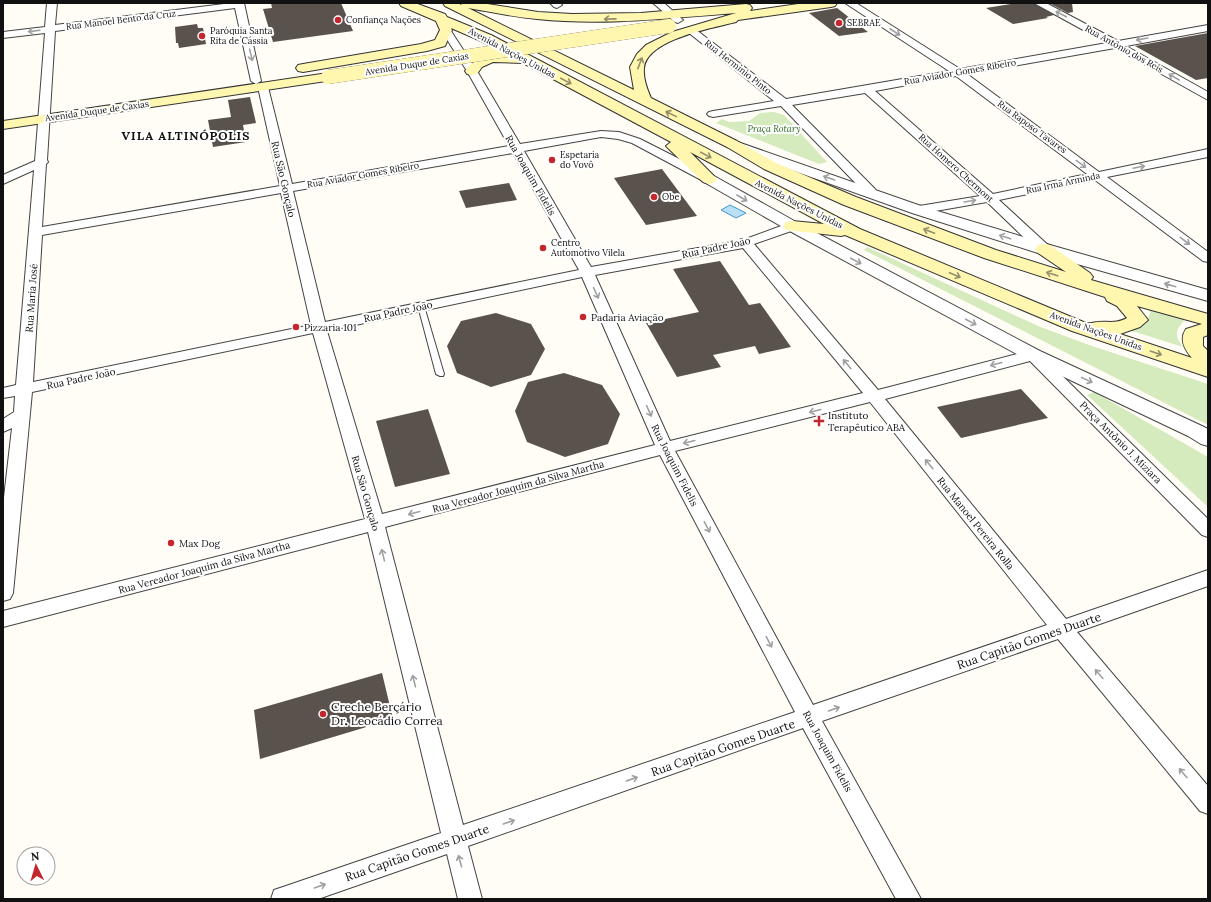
<svg xmlns="http://www.w3.org/2000/svg" width="1211" height="902" font-family="Lora,serif">
	<style>
		.green { fill: #d5ebbd }
		.water { fill: #b9e0f7; stroke: #3f96cf }
		.building { fill: #5a524d }
		.lines { fill: none; stroke-linecap: round; stroke-linejoin: round }
		.service-casing { stroke: #444; stroke-width: 2 }
		.minor-casing { stroke: #444; stroke-width: 2 }
		.tertiary-casing { stroke: #444; stroke-width: 2 }
		.secondary-casing { stroke: #333; stroke-width: 2 }
		.service { fill: #fff; fill-rule: evenodd }
		.minor { fill: #fff; fill-rule: evenodd }
		.tertiary { fill: #fff; fill-rule: evenodd }
		.secondary { fill: #fff6b0; fill-rule: evenodd }
		.secondary-bridge-casing { stroke: #333; stroke-width: 14; stroke-linecap: butt }
		.secondary-bridge { stroke: #fff6b0; stroke-width: 14 }
		.oneway { stroke: #a0a0a0 }
		.oneway2 { stroke: #948f68 }
		.poi-dot { fill: #c4262e; stroke: #fff; stroke-width: 1.5 }
		.labels { text-anchor: middle; stroke-width: 4; stroke-linejoin: round; paint-order: stroke }
		.far-street-label { font-size: 9px; fill: #111; stroke: #fff }
		.far-poi-label { font-size: 9px; fill: #111; stroke: #fff; text-anchor: start }
		.far-park-label { font-size: 9px; font-style: italic; fill: #2f6b1f; stroke: #fff }
		.street-label { font-size: 10px; fill: #111; stroke: #fff }
		.poi-label { font-size: 10px; fill: #111; stroke: #fff; text-anchor: start }
		.far-district-label { font-size: 12px; font-weight: bold; letter-spacing: 1px; fill: #111; stroke: #fff }
		.near-street-label { font-size: 12px; fill: #111; stroke: #fff }
		.near-poi-label { font-size: 12px; fill: #111; stroke: #fff; text-anchor: start }
	</style>
	<rect width="100%" height="100%" fill="#fffdf5"/>
	<path class="green" d="M774 112 784 115 827 162 819 164 716 123 722 119 729 122 749 121 760 113Z
		M867 247 1038 326 1089 345 1208 384V425L864 250Z
		M1148 308 1186 319C1176 329 1173 334 1183 347L1129 330 1146 324 1150 313Z
		M1094 392 1208 457V507L1087 395Z"/>
	<path class="water" d="M730 205 746 213 736 218 721 210Z"/>
	<path class="building" d="M271 3H341L353 31 273 42 263 9 272 8Z
		M1017 3H1033L1054 15 1046 17 1048 18 1013 24 986 8Z
		M1049 3H1072L1073 12 1068 13Z
		M837 8 868 32 839 36 809 13Z
		M197 24 198 28H203L206 44 179 48 178 43H176L175 27Z
		M1208 33V78L1196 80 1135 46Z
		M250 97 256 123 243 125 246 142 213 147 208 120 231 117 228 100Z
		M662 169 697 216 646 225 614 178Z
		M509 183 517 200 466 208 459 191Z
		M720 261 749 305 760 303 791 347 759 354 755 346 713 355 721 367 677 377 646 323 699 312 673 269Z
		M496 313 531 324 545 349 531 375 491 387 457 373 447 346 461 321Z
		M564 373 602 385 620 414 608 444 565 457 527 442 515 411 528 382Z
		M1021 389 1048 418 961 438 937 407Z
		M428 409 450 474 395 487 376 421Z
		M382 673 393 719 260 759 254 710Z"/>
	<g class="lines">
		<defs>
			<path id="service" d="M421 304 424 306 444 374 443 376H440L436 374 418 306Z"/>
			<path id="minor" d="M47 3H57L55 25 232 3H244L261 81 256 84 251 81 235 8 55 31 47 160 48 162 46 164 42 227 280 186 258 87 263 84 268 87 292 184 509 146 467 71 441 30 446 27 449 28 477 71 520 144 601 131 619 132 640 139 713 176 715 179 713 182H705L632 143 618 139 601 137 524 151 591 267 743 240 792 222 797 223 799 226 797 229 754 244 878 390 1033 350 1038 352 1208 519V537L1202 535 1030 361 885 399 1066 619 1208 570V586L1077 632 1208 786V814L1200 811 1058 639 822 721 921 899H896L803 728 468 846 482 899H458L447 854 318 899H271L274 890 283 887 441 833 368 532 3 627V611L365 519 313 333 32 392 13 593 10 599 3 601V506L12 428 3 432V419L14 412 15 396 3 398V388L16 385 34 170 3 184V175L35 161 45 33 3 38V32L45 27ZM513 153 579 270 325 322 293 191ZM281 193 311 325 33 382 42 235ZM743 248 863 393 670 441 595 275ZM582 277 655 445 382 514 327 331ZM870 402 1047 625 813 705 675 451ZM660 455 795 712 463 825 385 527Z
				M550 3H560L562 5 557 8 554 7Z
				M653 3H664L683 20 678 23 675 22Z
				M845 3H856L960 69 1107 43 1034 3H1046L1118 41 1208 25V31L1126 46 1208 92V100L1115 48 967 74 1099 172 1208 149V157L1107 177 1208 252V262L1203 261 1095 180 999 200 1049 246 1051 249 1049 252H1039L987 202 918 214 913 213 912 210 913 207 980 196 865 93 792 105 875 189 877 192 875 195H867L781 106 713 117 709 116 707 114 709 112 713 111 774 101 689 33 687 31 692 28 695 29 786 99 949 71ZM956 76 1087 174 993 194 875 91Z"/>
			<path id="tertiary" d="M732 140 924 207 1050 245 1208 290V301L1038 253 912 213 727 147 725 144 727 141Z
				M709 174 714 176 798 223 1040 351 1202 426 1208 429V446L1201 444 1188 436 1026 359 786 229 704 182 701 179 704 176Z"/>
			<path id="secondary" d="M399 3H415L445 14 447 17 491 35 860 229 1086 323C1091 324 1093 322 1098 322 1109 321 1116 324 1127 318L1117 306 1107 301 1105 297 984 258 844 205 764 169 727 147 445 6 443 3H458L461 5 462 3H481L538 12 572 14 641 13 746 4 750 5 752 8 750 11 805 3H837L835 6 831 7 738 20 736 22C713 28 647 39 644 68 643 78 647 89 651 98L737 141 776 163 856 197 996 250 1066 272 1038 253 1035 249 1038 245 1044 244 1050 245 1090 273 1093 277 1091 280 1208 314V335L1203 337V346L1208 351V377L1072 331 845 235 841 236 786 230 783 226 786 222 792 221 824 224 690 152 717 179 715 182 709 184 703 182 669 149 666 146 671 142 523 63 493 62 482 67 477 74 472 75 467 74 465 71C475 57 489 54 505 54L481 41 451 28 452 30 445 46 427 51 303 72 298 71 296 68 298 65 303 64 421 44 435 40 440 30 436 21 401 6ZM468 8C491 12 514 17 537 19 603 26 670 18 736 13L672 32 646 45 637 54 630 67 634 90ZM1137 306 1202 324 1186 329C1179 339 1184 349 1192 358L1120 334 1140 327 1148 320Z
				M328 73 333 74 335 77 333 80 3 129V121Z"/>
		</defs>
		<use href="#service" class="service-casing"/>
		<use href="#minor" class="minor-casing"/>
		<use href="#tertiary" class="tertiary-casing"/>
		<use href="#secondary" class="secondary-casing"/>
		<use href="#service" class="service"/>
		<use href="#minor" class="minor"/>
		<use href="#tertiary" class="tertiary"/>
		<use href="#secondary" class="secondary"/>
		<defs>
			<path id="secondary-bridge" d="M328 77 669 26"/>
		</defs>
		<use href="#secondary-bridge" class="secondary-bridge-casing"/>
		<use href="#secondary-bridge" class="secondary-bridge"/>
	</g>
	<defs><path id="oneway-shaft" d="M-6 0H5M1.5-3L5.5 0L1.5 3" fill="none" stroke-width="1.6" stroke-linecap="round" stroke-linejoin="round"/></defs>
	<g class="oneway">
		<use href="#oneway-shaft" transform="translate(1061 14) rotate(-152)"/>
		<use href="#oneway-shaft" transform="translate(34 31) rotate(173)"/>
		<use href="#oneway-shaft" transform="translate(895 32) rotate(33)"/>
		<use href="#oneway-shaft" transform="translate(1142 39) rotate(170)"/>
		<use href="#oneway-shaft" transform="translate(251 55) rotate(77)"/>
		<use href="#oneway-shaft" transform="translate(1174 77) rotate(-150)"/>
		<use href="#oneway-shaft" transform="translate(1081 164) rotate(36)"/>
		<use href="#oneway-shaft" transform="translate(1139 167) rotate(-12)"/>
		<use href="#oneway-shaft" transform="translate(829 178) rotate(-161)"/>
		<use href="#oneway-shaft" transform="translate(742 198) rotate(30)"/>
		<use href="#oneway-shaft" transform="translate(970 201) rotate(-9)"/>
		<use href="#oneway-shaft" transform="translate(1005 237) rotate(-162)"/>
		<use href="#oneway-shaft" transform="translate(1185 241) rotate(37)"/>
		<use href="#oneway-shaft" transform="translate(856 261) rotate(28)"/>
		<use href="#oneway-shaft" transform="translate(1170 285) rotate(-164)"/>
		<use href="#oneway-shaft" transform="translate(596 293) rotate(66)"/>
		<use href="#oneway-shaft" transform="translate(971 322) rotate(28)"/>
		<use href="#oneway-shaft" transform="translate(847 364) rotate(-130)"/>
		<use href="#oneway-shaft" transform="translate(996 364) rotate(165)"/>
		<use href="#oneway-shaft" transform="translate(1087 380) rotate(25)"/>
		<use href="#oneway-shaft" transform="translate(649 411) rotate(66)"/>
		<use href="#oneway-shaft" transform="translate(815 411) rotate(166)"/>
		<use href="#oneway-shaft" transform="translate(689 442) rotate(166)"/>
		<use href="#oneway-shaft" transform="translate(929 464) rotate(-129)"/>
		<use href="#oneway-shaft" transform="translate(414 513) rotate(165)"/>
		<use href="#oneway-shaft" transform="translate(707 527) rotate(62)"/>
		<use href="#oneway-shaft" transform="translate(383 555) rotate(-104)"/>
		<use href="#oneway-shaft" transform="translate(769 642) rotate(62)"/>
		<use href="#oneway-shaft" transform="translate(1099 674) rotate(-130)"/>
		<use href="#oneway-shaft" transform="translate(414 681) rotate(-104)"/>
		<use href="#oneway-shaft" transform="translate(834 709) rotate(-19)"/>
		<use href="#oneway-shaft" transform="translate(1183 773) rotate(-130)"/>
		<use href="#oneway-shaft" transform="translate(632 779) rotate(-19)"/>
		<use href="#oneway-shaft" transform="translate(509 822) rotate(-19)"/>
		<use href="#oneway-shaft" transform="translate(460 861) rotate(-105)"/>
		<use href="#oneway-shaft" transform="translate(320 886) rotate(-19)"/>
	</g>
	<g class="oneway2">
		<use href="#oneway-shaft" transform="translate(610 19) rotate(179)"/>
		<use href="#oneway-shaft" transform="translate(640 63) rotate(-69)"/>
		<use href="#oneway-shaft" transform="translate(566 81) rotate(28)"/>
		<use href="#oneway-shaft" transform="translate(671 114) rotate(-154)"/>
		<use href="#oneway-shaft" transform="translate(706 155) rotate(28)"/>
		<use href="#oneway-shaft" transform="translate(929 231) rotate(-159)"/>
		<use href="#oneway-shaft" transform="translate(1052 274) rotate(-162)"/>
		<use href="#oneway-shaft" transform="translate(955 275) rotate(23)"/>
		<use href="#oneway-shaft" transform="translate(1156 353) rotate(19)"/>
	</g>
	<g class="poi-dot">
		<circle cx="338" cy="20" r="4"/>
		<circle cx="839" cy="23" r="4"/>
		<circle cx="202" cy="36" r="4"/>
		<circle cx="552" cy="160" r="4"/>
		<circle cx="654" cy="197" r="4"/>
		<circle cx="543" cy="248" r="4"/>
		<circle cx="583" cy="317" r="4"/>
		<circle cx="296" cy="327" r="4"/>
		<path d="M817 415h4v4h4v4h-4v4h-4v-4h-4v-4h4z"/>
		<circle cx="171" cy="543" r="4"/>
		<circle cx="323" cy="714" r="4"/>
	</g>
	<g class="labels">
		<g class="far-street-label">
			<text transform="translate(121 20) rotate(-7)" y="3">Rua Manoel Bento da Cruz</text>
			<text transform="translate(1124 49) rotate(29)" y="3">Rua Antônio dos Reis</text>
			<text transform="translate(512 53) rotate(28)" y="3">Avenida Nações Unidas</text>
			<text transform="translate(417 64) rotate(-9)" y="3">Avenida Duque de Caxias</text>
			<text transform="translate(738 67) rotate(38)" y="3">Rua Herminio Pinto</text>
			<text transform="translate(960 72) rotate(-10)" y="3">Rua Aviador Gomes Ribeiro</text>
			<text transform="translate(97 111) rotate(-8)" y="3">Avenida Duque de Caxias</text>
			<text transform="translate(1032 127) rotate(36)" y="3">Rua Raposo Tavares</text>
			<text transform="translate(956 168) rotate(42)" y="3">Rua Homero Chermont</text>
			<text transform="translate(363 175) rotate(-10)" y="3">Rua Aviador Gomes Ribeiro</text>
			<text transform="translate(1063 183) rotate(-12)" y="3">Rua Irmã Arminda</text>
			<text transform="translate(799 204) rotate(27)" y="3">Avenida Nações Unidas</text>
			<text transform="translate(1096 331) rotate(20)" y="3">Avenida Nações Unidas</text>
		</g>
		<g class="far-poi-label">
			<text x="346" y="23">Confiança Nações</text>
			<text x="847" y="26">SEBRAE</text>
			<text x="210" y="34">Paróquia Santa<tspan x="210" dy="10">Rita de Cássia</tspan></text>
			<text x="560" y="158">Espetaria<tspan x="560" dy="10">do Vovô</tspan></text>
			<text x="662" y="200">Obe</text>
			<text x="551" y="246">Centro<tspan x="551" dy="10">Automotivo Vilela</tspan></text>
		</g>
		<g class="far-park-label">
			<text x="774" y="132">Praça Rotary</text>
		</g>
		<g class="street-label">
			<text transform="translate(531 175) rotate(60)" y="4">Rua Joaquim Fidelis</text>
			<text transform="translate(284 179) rotate(77)" y="4">Rua São Gonçalo</text>
			<text transform="translate(716 247) rotate(-12)" y="4">Rua Padre João</text>
			<text transform="translate(31 298) rotate(-86)" y="4">Rua Maria José</text>
			<text transform="translate(398 311) rotate(-12)" y="4">Rua Padre João</text>
			<text transform="translate(81 378) rotate(-12)" y="4">Rua Padre João</text>
			<text transform="translate(1121 442) rotate(45)" y="4">Praça Antônio J. Miziara</text>
			<text transform="translate(675 465) rotate(63)" y="4">Rua Joaquim Fidelis</text>
			<text transform="translate(518 486) rotate(-15)" y="4">Rua Vereador Joaquim da Silva Martha</text>
			<text transform="translate(366 493) rotate(74)" y="4">Rua São Gonçalo</text>
			<text transform="translate(976 523) rotate(51)" y="4">Rua Manoel Pereira Rolla</text>
			<text transform="translate(204 567) rotate(-15)" y="4">Rua Vereador Joaquim da Silva Martha</text>
			<text transform="translate(828 751) rotate(61)" y="4">Rua Joaquim Fidelis</text>
		</g>
		<g class="poi-label">
			<text x="591" y="321">Padaria Aviação</text>
			<text x="304" y="331">Pizzaria 101</text>
			<text x="828" y="419">Instituto<tspan x="828" dy="12">Terapêutico ABA</tspan></text>
			<text x="179" y="547">Max Dog</text>
		</g>
		<g class="far-district-label">
			<text x="186" y="140">VILA ALTINÓPOLIS</text>
		</g>
		<g class="near-street-label">
			<text transform="translate(1029 641) rotate(-19)" y="4">Rua Capitão Gomes Duarte</text>
			<text transform="translate(723 748) rotate(-19)" y="4">Rua Capitão Gomes Duarte</text>
			<text transform="translate(417 853) rotate(-19)" y="4">Rua Capitão Gomes Duarte</text>
		</g>
		<g class="near-poi-label">
			<text x="331" y="711">Creche Berçário<tspan x="331" dy="14">Dr. Leocádio Correa</tspan></text>
		</g>
	</g>
	<rect width="1211" height="902" fill="none" stroke="#111111" stroke-width="8"/>
	<g transform="translate(36 866) rotate(355)"><circle r="19" fill="#ffffff" stroke="#a0a0a0"/>
	<path d="M0-3L7 15L0 10L-7 15Z" fill="#c4262e"/>
	<text y="-6" font-size="11" font-weight="bold" text-anchor="middle" fill="#111111">N</text>
	</g>
</svg>
